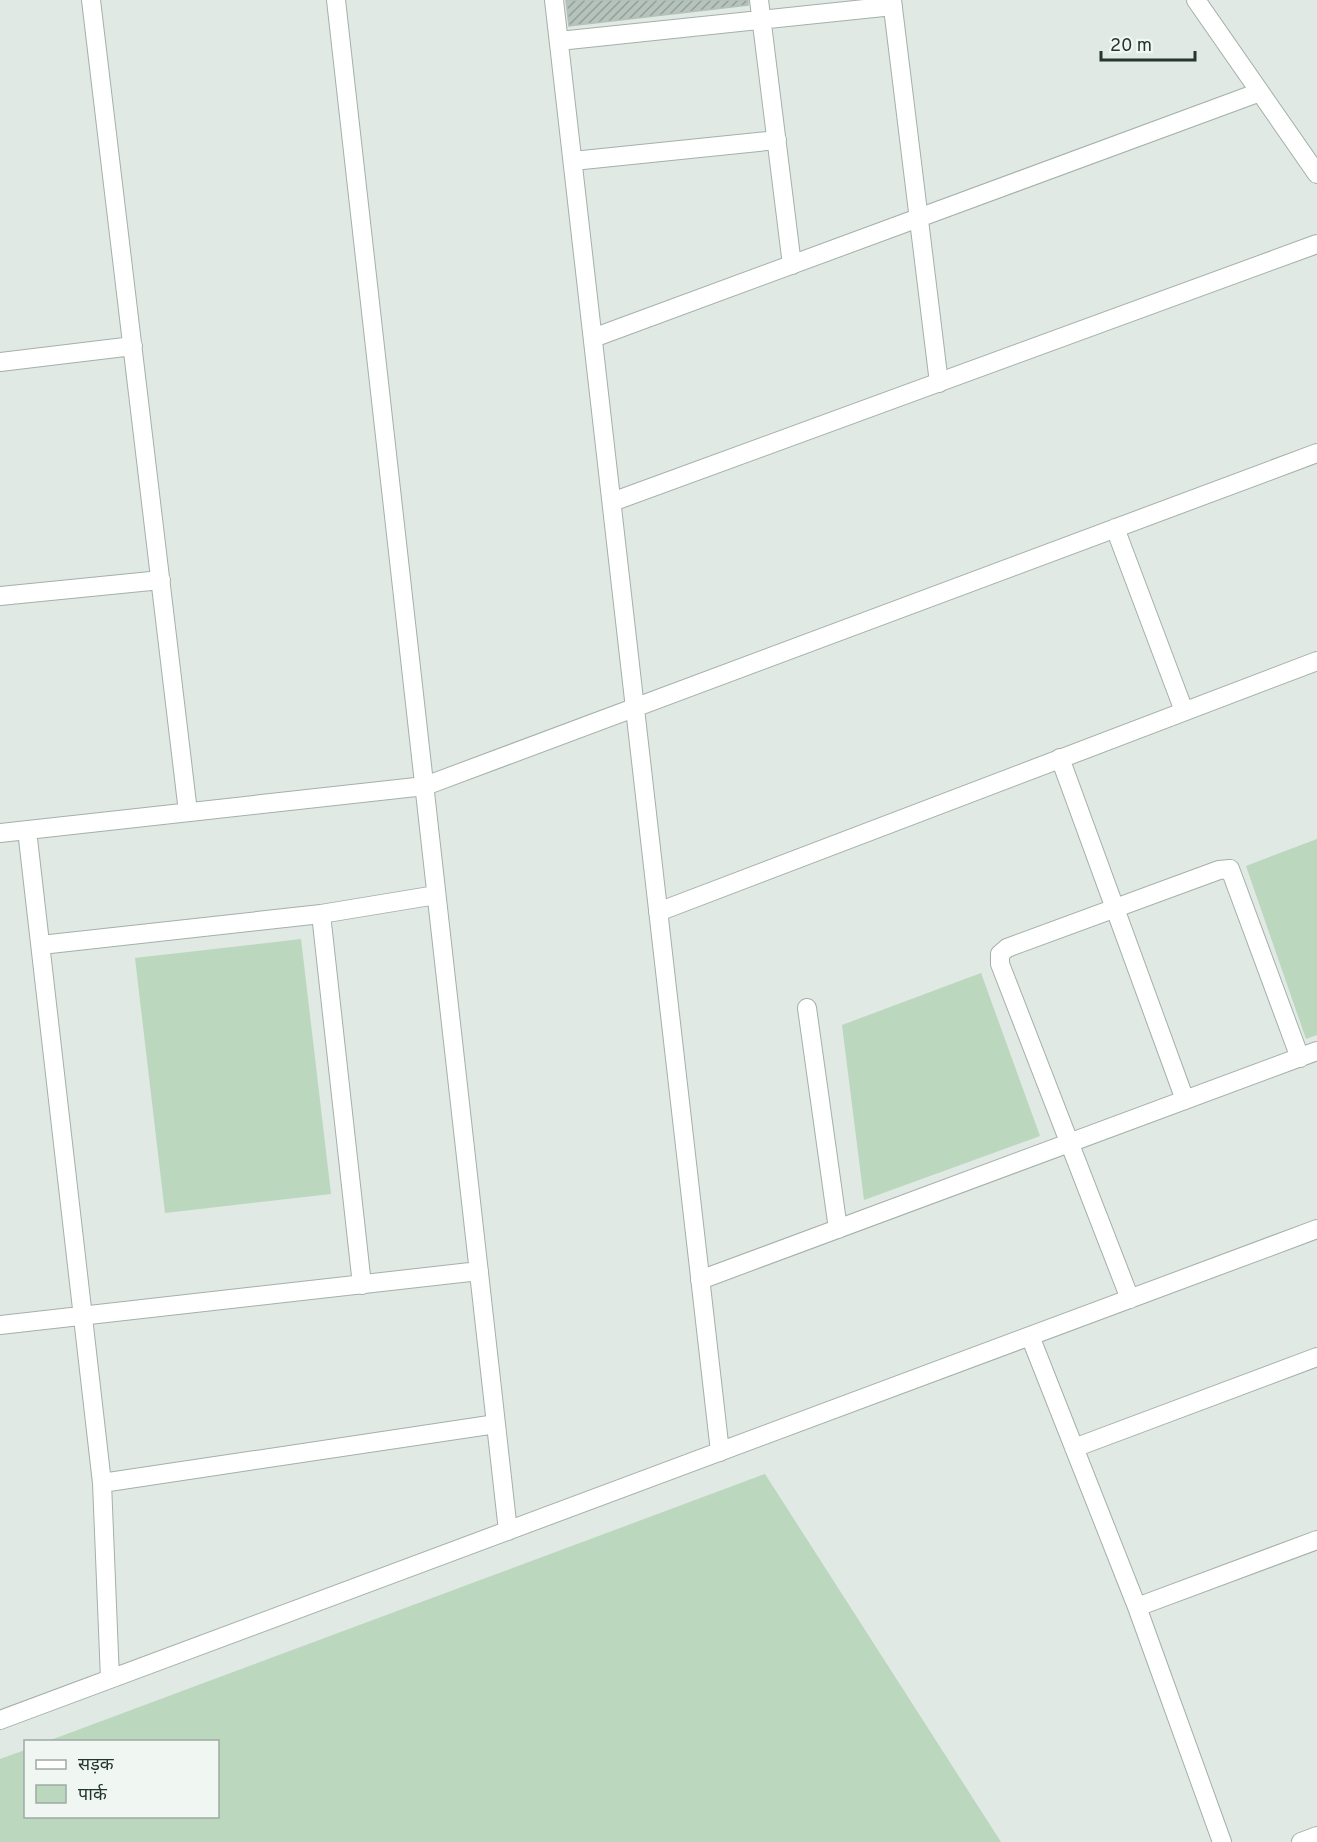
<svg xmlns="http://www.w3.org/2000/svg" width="1317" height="1842" font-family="Overpass,'Noto Sans Devanagari',sans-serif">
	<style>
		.green { fill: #bbd7be }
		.building { fill: url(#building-hatch); stroke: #b3c1b9; stroke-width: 1.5 }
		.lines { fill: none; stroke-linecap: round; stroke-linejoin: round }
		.street-casing { stroke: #a4b0a9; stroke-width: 20 }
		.street { stroke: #fff; stroke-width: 18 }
	</style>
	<defs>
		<pattern id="building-hatch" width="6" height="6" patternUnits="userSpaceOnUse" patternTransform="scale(1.5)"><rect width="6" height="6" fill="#b5c3bc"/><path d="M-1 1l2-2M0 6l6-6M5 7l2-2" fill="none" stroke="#939f99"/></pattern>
	</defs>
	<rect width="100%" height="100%" fill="#e0e9e3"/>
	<path class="green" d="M1317 839V1035L1306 1039 1246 866Z
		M301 939 331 1194 165 1213 135 958Z
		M981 973 1040 1136 864 1200 842 1025Z
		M765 1474 1001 1842H0V1759L25 1750 26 1816H218V1742L48 1741Z"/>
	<path class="building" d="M566 0H748V5L569 26Z"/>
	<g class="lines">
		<defs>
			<path id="street" d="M91 0 188 812
				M336 0 508 1531
				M554 0 720 1452
				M759 0 792 265
				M892 0 939 383
				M1196 0 1317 174
				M559 41 893 6
				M573 161 777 140
				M593 338 1260 92
				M0 362 133 346
				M612 502 1317 244
				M1115 528 1184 711
				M0 596 161 580
				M1060 758 1185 1100
				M27 830 102 1483 110 1679
				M0 833 425 786 1317 453
				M658 912 1317 661
				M321 914 436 895
				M41 945 321 914 362 1285
				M807 1008 838 1229
				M700 1280 1317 1051
				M1130 1299 1000 964V954L1007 948 1219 870 1230 869 1300 1058
				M0 1325 479 1271
				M1030 1336 1137 1607 1222 1842
				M1074 1448 1317 1357
				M102 1483 496 1424
				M1137 1607 1317 1540
				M0 1720 1317 1229
				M1301 1842 1317 1836"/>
		</defs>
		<use href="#street" class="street-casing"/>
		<use href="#street" class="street"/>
	</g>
	<rect x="24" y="1740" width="195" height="78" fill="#f0f6f2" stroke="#9eaaa4" stroke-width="1.5"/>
	<rect x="36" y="1760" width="30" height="9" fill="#ffffff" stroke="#9eaaa4" stroke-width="1.5"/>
	<text x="78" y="1770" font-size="18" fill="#23372e">सड़क</text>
	<rect x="36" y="1785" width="30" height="18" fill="#bbd7be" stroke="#9eaaa4" stroke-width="1.5"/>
	<text x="78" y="1800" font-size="18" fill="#23372e">पार्क</text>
	<path d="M1101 51v9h94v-9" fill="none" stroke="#23372e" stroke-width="3"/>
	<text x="1110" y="51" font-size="18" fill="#23372e" stroke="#f0f6f2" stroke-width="4.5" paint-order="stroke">20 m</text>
</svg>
